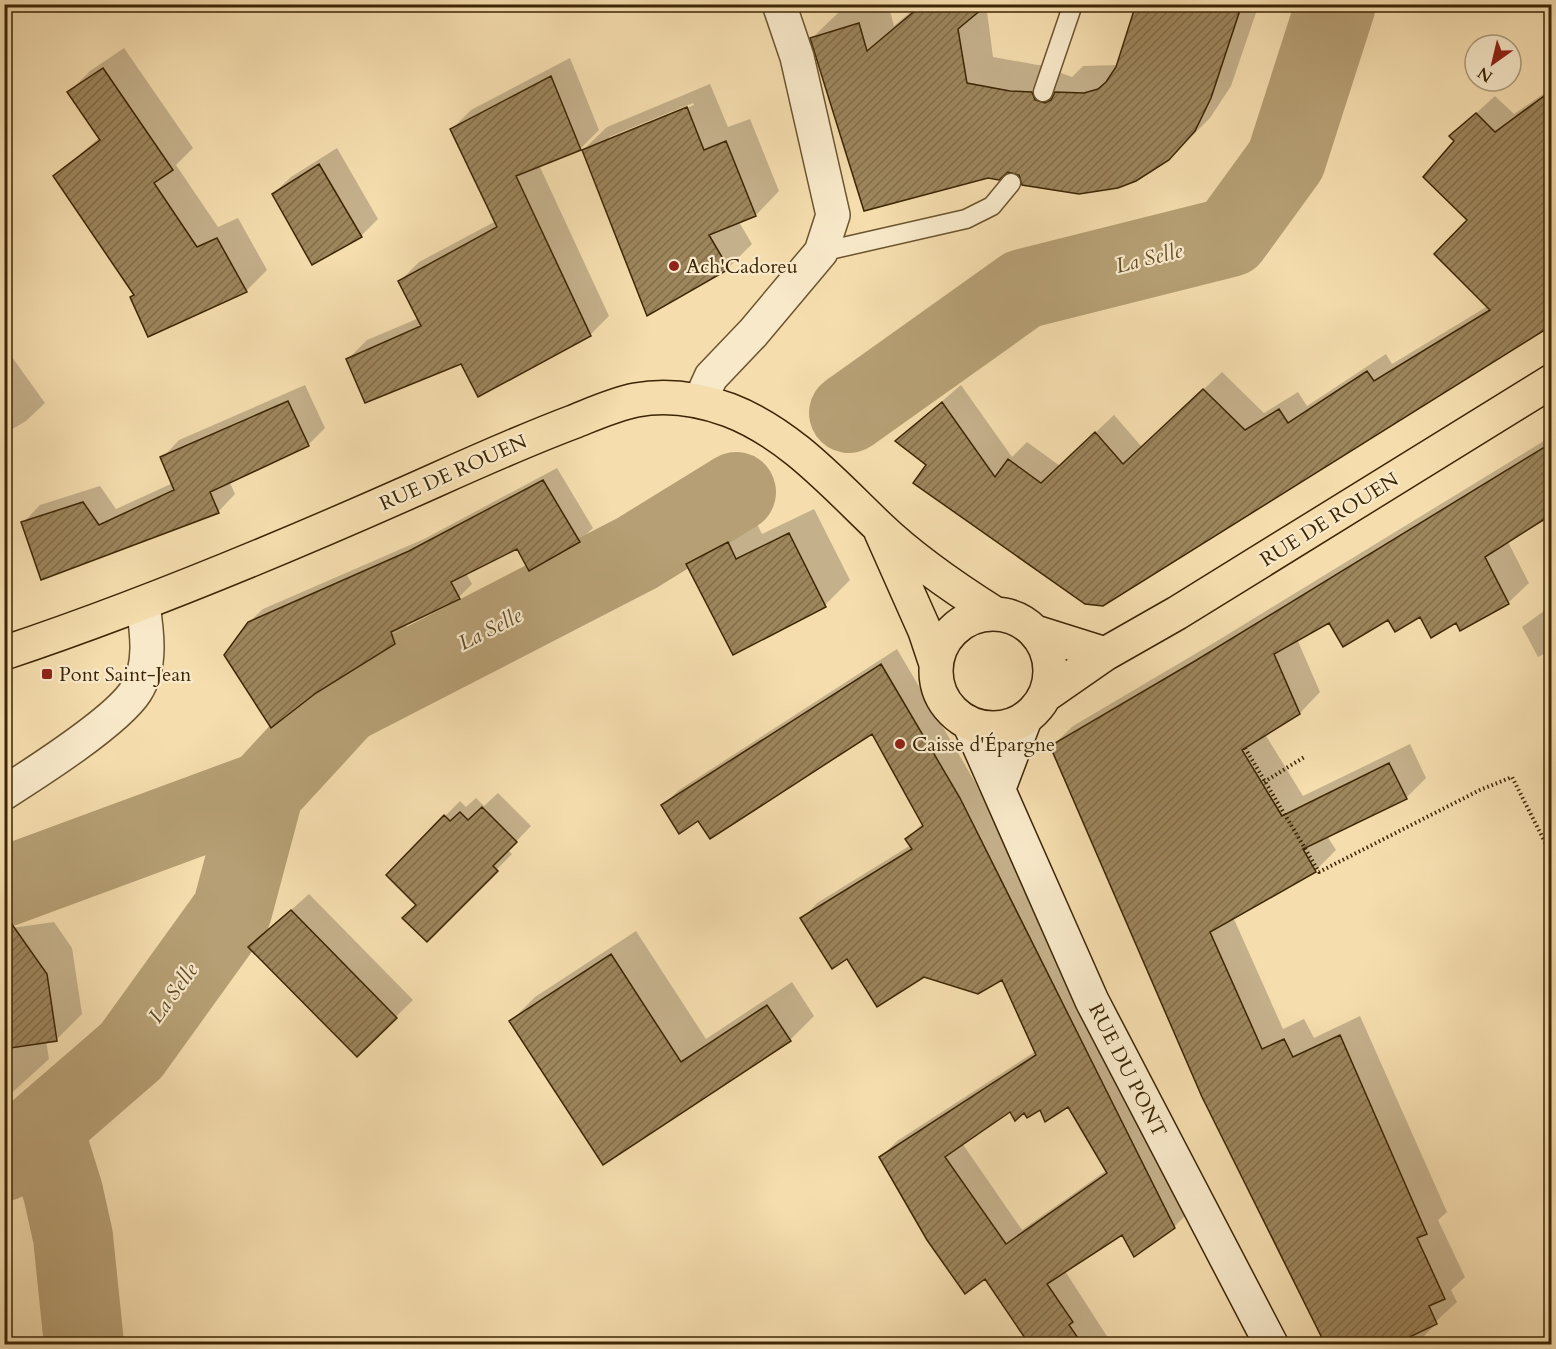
<svg xmlns="http://www.w3.org/2000/svg" width="1556" height="1349" font-family="Cardo,serif">
	<style>
		.shadow { fill: #0003; fill-rule: evenodd }
		.lines { fill: none; stroke-linecap: round; stroke-linejoin: round }
		.river { stroke: #b69f74; stroke-width: 80 }
		.building { fill: url(#building-hatch); stroke: #3d2604; stroke-width: 1.5; fill-rule: evenodd }
		.lane-casing { stroke: #6b542e; stroke-width: 21 }
		.street-casing { stroke: #6b542e; stroke-width: 36 }
		.secondary-casing { stroke: #3d2604; stroke-width: 36 }
		.primary-casing { stroke: #3d2604; stroke-width: 36 }
		.path { stroke: #3d2604; stroke-width: 4; stroke-dasharray: 1.5 3; stroke-linecap: butt }
		.lane { stroke: #f8e9ca; stroke-width: 18 }
		.street { stroke: #f8e9ca; stroke-width: 33 }
		.secondary { stroke: #f8e9ca; stroke-width: 33 }
		.primary { stroke: #f5ddae; stroke-width: 33 }
		.poi-dot { fill: #8f2418; stroke: #f8e9ca; stroke-width: 2 }
		.labels { text-anchor: middle; stroke-width: 4.5; stroke-linejoin: round; paint-order: stroke }
		.poi-label { font-size: 20px; fill: #3d2604; stroke: #f8e9ca; text-anchor: start }
		.street-label { font-size: 20px; fill: #3d2604; stroke: #f8e9ca }
		.water-label { font-size: 21px; font-style: italic; fill: #614a26; stroke: #f8e9ca }
	</style>
	<defs>
		<pattern id="building-hatch" width="6" height="6" patternUnits="userSpaceOnUse" patternTransform="scale(1.5)"><rect width="6" height="6" fill="#9d855c"/><path d="M-1 1l2-2M0 6l6-6M5 7l2-2" fill="none" stroke="#816d4a"/></pattern>
	</defs>
	<rect width="100%" height="100%" fill="#f5ddae"/>
	<filter id="stains"><feTurbulence type="fractalNoise" baseFrequency=".00333" numOctaves="4"/><feColorMatrix values="0 0 0 0 .2 0 0 0 0 .09 0 0 0 0 .02 0 0 0 .5 -.17"/></filter>
	<radialGradient id="worn" r=".72"><stop offset=".6" stop-color="#630" stop-opacity="0"/><stop offset="1" stop-color="#630" stop-opacity=".3"/></radialGradient>
	<path class="shadow" d="M862 4H888L894 26 920 4H986L993 57 1038 65H1059L1061 73 1072 77 1083 66 1118 65 1138 4H1259L1231 86 1210 118 1182 146 1153 171 1135 180 1099 191H1057L1023 184 1020 174 812 38 839 12Z
		M124 48 193 148 176 165 218 227 238 218 267 270 246 291 135 294 55 176 100 137 69 92 90 71Z
		M570 58 599 130 580 149 539 165 609 316 590 335 462 362 348 359 367 340 419 318 400 281 419 262 496 221 452 129 471 110Z
		M710 84 728 127 750 119 779 191 756 215 739 222 752 244 728 268 648 314 583 150 607 127ZM693 103 694 105 609 140V137Z
		M1552 88V325L1103 605 897 440 961 385 1012 457 1027 442 1060 466 1114 415 1142 447 1222 372 1264 413 1298 392 1307 406 1386 354 1392 364 1488 306 1469 220 1456 141 1451 136 1495 96 1514 114Z
		M337 148 378 219 361 236 273 194 291 177Z
		M4 346 45 403 26 421 4 434Z
		M305 385 325 428 308 445 229 481 235 494 218 512 42 578 23 523 40 505 100 486 116 509 173 483 162 458 179 440Z
		M1552 436V516L1508 542 1529 583 1508 603 1456 620 1421 615 1330 621 1297 639 1320 692 1300 713 1265 734 1303 796 1410 744 1426 778 1406 798 1327 836 1336 850 1315 871 1233 917 1283 1029 1304 1019 1314 1038 1360 1016 1447 1212 1438 1220 1465 1277 1451 1290 1457 1302 1432 1325 1433 1327 1416 1344H1328L1203 1096 1052 746 1073 726 1217 641Z
		M557 468 593 528 579 541 530 569 517 547 466 573 472 584 459 597 405 624 408 629 394 643 249 622 263 609 424 539Z
		M814 509 850 580 825 605 734 653 688 564 713 539 754 518 762 534Z
		M1552 605V650L1538 657 1522 627Z
		M897 649 975 782 1190 1211 1174 1227 1122 1233 1065 1271 1112 1344H1031L985 1277 881 1157 897 1141 1036 1051 1003 977 923 976 848 957 802 919 817 903 911 845 907 839 923 823 873 732 699 819 663 805 679 790ZM1068 1105 1107 1170 1022 1230 962 1143 1011 1110Z
		M498 793 531 826 508 850 512 854 427 940 418 904 445 816 460 801 466 807 476 798 484 806Z
		M309 894 413 1000 357 1055 250 947Z
		M54 922 72 948 82 1014 57 1039 46 1041 49 1059 4 1100V929Z
		M636 931 706 1039 792 982 814 1016 790 1040 604 1162 511 1021 535 997Z"/>
	<g class="lines">
		<path class="river" d="M849 413 1023 289 1230 237 1286 160 1336 4
			M4 887 264 791 344 704 637 553 736 492
			M43 1128 63 1192 73 1237 84 1344
			M4 1161 131 1051 232 911 264 791"/>
	</g>
	<path class="building" d="M923 4H988L958 29 967 83 1010 91 1032 92 1035 100 1045 103 1051 100 1055 92 1084 93 1098 89 1106 82 1116 67 1136 4H1242L1211 98 1195 131 1169 160 1136 181 1118 188 1079 194 1022 185 1019 175 1008 172 999 180 988 178 864 211 810 38 859 23 867 51Z
		M103 68 173 170 154 183 197 247 217 238 247 292 148 337 130 297 134 295 53 176 100 140 67 92Z
		M551 76 581 150 516 176 591 336 478 397 461 364 365 403 346 359 421 326 398 281 497 227 450 129Z
		M1551 91V326L1103 606 1085 604 913 483 926 465 895 441 942 402 995 477 1008 459 1041 483 1095 432 1123 464 1203 389 1245 430 1279 409 1288 423 1367 371 1374 381 1490 310 1434 254 1467 220 1423 177 1454 141 1449 136 1476 113 1495 132Z
		M687 107 704 150 726 141 756 216 709 235 729 269 647 316 582 150Z
		M319 164 362 237 312 265 272 194Z
		M288 401 309 446 210 492 219 513 41 580 21 522 83 502 99 525 174 490 160 457Z
		M1551 443V515L1485 557 1509 604 1460 631 1456 623 1431 638 1420 617 1395 632 1388 620 1343 647 1329 623 1274 654 1300 714 1242 750 1282 816 1389 763 1407 799 1303 849 1316 872 1210 932 1262 1049 1284 1039 1293 1057 1340 1035 1427 1234 1417 1238 1445 1299 1429 1306 1437 1324 1395 1344H1325L1202 1097 1050 746 1195 661Z
		M543 480 580 542 529 571 517 549 451 582 460 599 391 632 395 644 316 693 271 728 224 655 248 622 409 551Z
		M789 533 826 607 733 655 686 564 728 542 736 559Z
		M881 664 960 798 1175 1228 1134 1257 1122 1235 1047 1284 1073 1322 1069 1325 1082 1344H1029L985 1279 965 1294 927 1240 879 1157 1036 1055 1002 980 978 994 924 977 877 1007 847 959 832 969 800 918 912 849 905 839 923 826 872 734 710 839 698 821 679 834 661 805ZM1068 1107 1107 1173 1006 1244 945 1157 1010 1112 1015 1121 1024 1113 1027 1118 1040 1110 1045 1122Z
		M482 807 517 842 493 866 498 871 427 942 402 918 416 905 386 875 444 815 450 821 460 812 468 820Z
		M291 910 397 1018 357 1057 248 947Z
		M4 913 47 974 57 1041 4 1049Z
		M611 954 681 1062 767 1005 791 1041 603 1165 509 1021Z"/>
	<g class="lines">
		<defs>
			<path id="lane" d="M1043 92 1073 4
				M821 252 966 219 992 206 1011 183"/>
			<path id="street" d="M700 401 711 377 753 333 821 252 833 215 797 57 779 4
				M4 793C37 772 117 721 136 691 152 666 147 632 143 605"/>
			<path id="secondary" d="M969 723 1092 1001 1271 1344
				M999 788 1025 719"/>
			<path id="primary" d="M881 532 925 631 936 664
				M936 671a57 57 0 1 1 114 0a57 57 0 1 1-114 0Z
				M1035 632 1105 654
				M4 653C142 607 276 551 409 492 463 468 517 443 573 422 593 414 615 404 636 400 668 394 699 399 729 410 789 433 833 483 878 526 910 557 956 589 994 613
				M1046 695 1105 654 1177 613 1552 381"/>
		</defs>
		<use href="#lane" class="lane-casing"/>
		<use href="#street" class="street-casing"/>
		<use href="#secondary" class="secondary-casing"/>
		<use href="#primary" class="primary-casing"/>
		<path class="path" d="M1245 748 1319 872 1480 790 1512 777 1552 856
			M1264 782 1306 756"/>
		<use href="#lane" class="lane"/>
		<use href="#street" class="street"/>
		<use href="#secondary" class="secondary"/>
		<use href="#primary" class="primary"/>
	</g>
	<g class="poi-dot">
		<circle cx="674" cy="266" r="6"/>
		<rect x="41" y="668" width="12" height="12" rx="3"/>
		<circle cx="900" cy="744" r="6"/>
	</g>
	<g class="labels">
		<g class="poi-label">
			<text x="686" y="273">Ach'Cadoreu</text>
			<text x="59" y="681">Pont Saint-Jean</text>
			<text x="912" y="751">Caisse d'Épargne</text>
		</g>
		<g class="street-label">
			<text transform="translate(453 472) rotate(-24)" y="7">RUE DE ROUEN</text>
			<text transform="translate(1329 519) rotate(-32)" y="7">RUE DE ROUEN</text>
			<text transform="translate(1128 1070) rotate(63)" y="7">RUE DU PONT</text>
		</g>
		<g class="water-label">
			<text transform="translate(1149 258) rotate(-14)" y="7">La Selle</text>
			<text transform="translate(490 629) rotate(-27)" y="7">La Selle</text>
			<text transform="translate(173 993) rotate(-54)" y="7">La Selle</text>
		</g>
	</g>
	<rect width="1556" height="1349" fill="none" stroke="#f5ddae" stroke-width="24"/>
	<rect x="6" y="6" width="1544" height="1337" fill="none" stroke="#3d2604" stroke-width="3"/>
	<rect x="12" y="12" width="1532" height="1325" fill="none" stroke="#3d2604" stroke-width="1.5"/>
	<g transform="translate(1493 63) rotate(214)"><circle r="28" fill="#f8e9ca" stroke="#ad9b7b" stroke-width="1.5"/>
	<path d="M0-4.5L10 22L0 15L-10 22Z" fill="#8f2418"/>
	<text y="-9" font-size="16" font-weight="bold" text-anchor="middle" fill="#3d2604">N</text>
	</g>
	<rect width="100%" height="100%" filter="url(#stains)"/>
	<rect width="100%" height="100%" fill="url(#worn)"/>
</svg>
